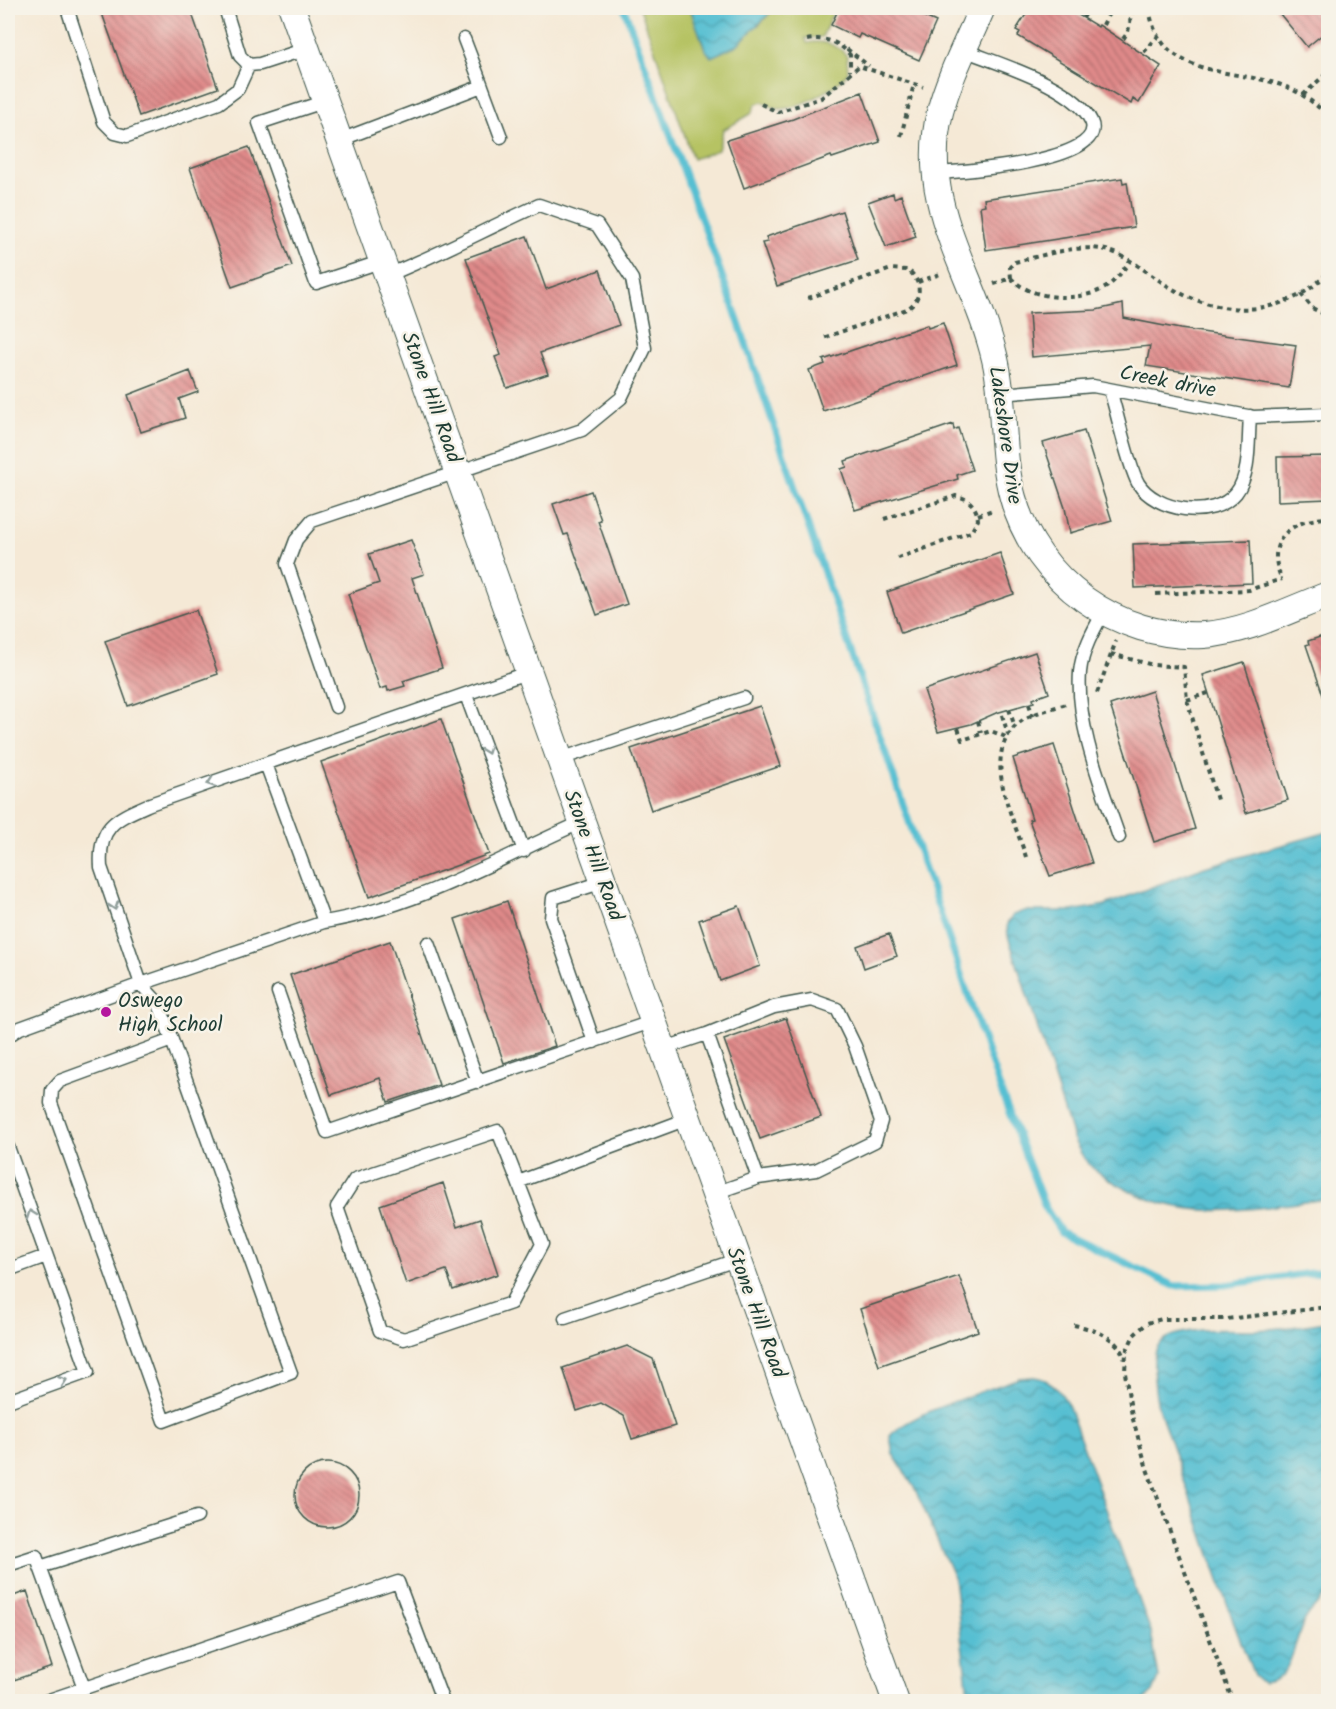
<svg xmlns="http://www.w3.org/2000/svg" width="1336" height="1709" font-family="Kalam,sans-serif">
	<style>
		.green { fill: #b6c364; stroke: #6a804c; stroke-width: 1.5 }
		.water { fill: url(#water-waves); stroke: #3a7e83; stroke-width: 1.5 }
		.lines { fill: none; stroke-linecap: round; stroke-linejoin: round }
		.stream { stroke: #56bfd2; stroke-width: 7 }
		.building { fill: url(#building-back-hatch) }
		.lane-casing { stroke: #3f574c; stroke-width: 15 }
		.street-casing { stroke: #3f574c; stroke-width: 28 }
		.path { stroke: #3f574c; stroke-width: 4; stroke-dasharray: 4.5 4.5; stroke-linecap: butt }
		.lane { stroke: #fff; stroke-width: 12 }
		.street { stroke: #fff; stroke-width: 26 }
		.oneway { stroke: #8f9e9a }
		.poi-dot { fill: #b5179e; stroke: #f7f3e8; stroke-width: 2 }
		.labels { text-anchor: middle; stroke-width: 5; stroke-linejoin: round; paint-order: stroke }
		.street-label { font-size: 21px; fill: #1f3d34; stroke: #f7f3e8 }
		.poi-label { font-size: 21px; fill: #1f3d34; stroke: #f7f3e8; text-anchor: start }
	</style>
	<defs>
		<pattern id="water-waves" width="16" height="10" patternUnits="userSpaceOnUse" patternTransform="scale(1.5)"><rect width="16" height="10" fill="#56bfd2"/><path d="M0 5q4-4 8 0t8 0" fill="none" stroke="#479cab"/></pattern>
		<pattern id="building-back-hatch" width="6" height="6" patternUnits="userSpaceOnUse" patternTransform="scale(1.5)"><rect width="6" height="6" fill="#df8989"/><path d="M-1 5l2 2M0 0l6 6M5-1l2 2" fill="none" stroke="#b47171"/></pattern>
	</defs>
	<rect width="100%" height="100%" fill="#f7f3e8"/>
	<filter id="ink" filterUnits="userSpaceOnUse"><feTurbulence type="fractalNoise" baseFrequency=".0167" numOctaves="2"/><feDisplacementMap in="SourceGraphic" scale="12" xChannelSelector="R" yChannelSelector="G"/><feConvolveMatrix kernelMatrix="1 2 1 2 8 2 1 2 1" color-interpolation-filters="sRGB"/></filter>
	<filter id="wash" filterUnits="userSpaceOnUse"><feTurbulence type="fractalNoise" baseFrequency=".008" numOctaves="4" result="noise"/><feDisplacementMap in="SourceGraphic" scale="24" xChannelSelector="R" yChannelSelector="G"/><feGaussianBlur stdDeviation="1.35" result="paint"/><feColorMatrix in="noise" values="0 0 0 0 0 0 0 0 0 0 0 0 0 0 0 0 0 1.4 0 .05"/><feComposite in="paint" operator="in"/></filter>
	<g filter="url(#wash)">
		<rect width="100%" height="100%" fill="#f5e9d6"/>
		<path class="green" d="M640 8H690L705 49 759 25 775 8H835L822 37 805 38 807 43C822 40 838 44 847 56L848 72C836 89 801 108 780 109 774 109 768 104 762 102L756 104 751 114 723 130 718 150 693 159Z"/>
		<path class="water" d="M690 8H775L737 45 711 57 705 49Z
			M1328 832V1199C1255 1208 1187 1225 1119 1185 1094 1171 1085 1165 1073 1138L1008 936 1007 924 1013 915 1024 911H1072L1105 905 1205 867Z
			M1328 1322V1593C1321 1601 1312 1609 1306 1618 1292 1640 1295 1681 1263 1683L1254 1675 1237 1632 1159 1409C1155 1397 1150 1357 1158 1346 1172 1325 1228 1330 1251 1330 1276 1330 1303 1325 1328 1322Z
			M1034 1377C1051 1379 1057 1388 1067 1402L1151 1632 1159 1678 1153 1692 1143 1701H969L954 1578 915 1489 893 1454 890 1436C911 1412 987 1391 1019 1378Z"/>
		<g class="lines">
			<path class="stream" d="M624 8 733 306 1002 1094 1045 1207 1061 1232 1174 1286 1225 1285 1318 1272 1328 1273"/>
		</g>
		<g id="blocks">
			<path class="building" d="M100 8H190L218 88 139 116Z
				M839 8H918L916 13 936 22 919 60 860 34 858 38 831 25Z
				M1030 8H1067L1098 27 1099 25 1161 66 1139 103 1133 99 1131 104 1018 36 1020 32 1016 30Z
				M1275 8H1329V29L1307 47Z
				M862 92 880 142 832 158 831 156 744 188 727 140 793 119Z
				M249 147 292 266 232 287 190 168Z
				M1122 178 1123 183 1127 182 1134 227 986 250 980 206 985 205 984 199Z
				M893 193 894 198 901 195 916 237 886 247 868 202Z
				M842 211 858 260 777 286 762 243 768 242 766 237Z
				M527 236 546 289 600 270 619 325 540 353 548 374 507 388 495 357 501 355 466 258Z
				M1123 304 1124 318 1180 329 1296 345 1289 388 1146 366 1150 346 1032 357 1029 313 1096 310Z
				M943 323 957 365 823 411 809 370 825 364 823 360 927 325 928 328Z
				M190 371 198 392 179 399 185 418 141 432 128 395Z
				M953 424 954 430 958 428 972 470 957 475 958 479 855 510 841 469 847 467 845 461Z
				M1084 431 1112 521 1070 533 1065 508 1043 443Z
				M1329 456V499L1278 501 1277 457Z
				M591 491 601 520 598 521 627 604 597 615 568 534 564 535 553 504Z
				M411 540 424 574 412 578 442 668 403 681 405 686 388 691 387 687 380 689 348 594 379 583 369 554Z
				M1250 540 1252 583 1135 588 1133 544Z
				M1000 553 1014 594 901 633 887 592Z
				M196 610 218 674 128 706 105 641Z
				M1329 634V701H1325L1306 645 1309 644 1308 641Z
				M1035 652 1049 693 1033 699 1034 702 996 713 971 724 938 732 924 690Z
				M1244 662 1288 800 1246 813 1203 675Z
				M1152 691 1195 829 1154 842 1110 705Z
				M760 706 781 766 651 810 631 749Z
				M441 719 489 854 369 897 321 762Z
				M1054 745 1092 863 1050 876 1029 820 1032 819 1013 758Z
				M507 901 555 1046 504 1063 455 919Z
				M739 906 760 966 720 981 699 920Z
				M889 934 897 956 864 968 857 946Z
				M390 941 439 1085 388 1102 380 1078 331 1095 290 975Z
				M786 1018 821 1117 760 1139 724 1040Z
				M443 1183 457 1227 480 1219 498 1274 453 1290 446 1270 406 1284 380 1205Z
				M959 1276 978 1331 879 1366 860 1309Z
				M627 1346 653 1359 675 1426 632 1439 624 1416 601 1403 577 1411 563 1368Z
				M295 1495a32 32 0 1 1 64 0a32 32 0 1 1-64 0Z
				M27 1591 52 1667 8 1682V1598Z"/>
		</g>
	</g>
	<g filter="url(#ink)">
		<use href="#blocks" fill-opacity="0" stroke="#3f574c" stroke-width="1.5"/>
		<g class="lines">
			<defs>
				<path id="lane" d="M67 8 104 122 115 133 127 136 219 103 238 89 249 65
					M225 8 240 56 249 65 260 64 306 49
					M482 86 501 137
					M326 101 259 123 316 283 383 261
					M340 140 482 86 464 39
					M934 173C958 172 1110 162 1091 121 1075 86 998 64 964 50
					M1110 390C1117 412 1128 465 1138 483 1155 511 1213 521 1236 493 1251 474 1248 439 1250 416
					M1001 394 1093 386 1253 417 1328 414
					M1103 613C1093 631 1082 651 1080 672 1076 726 1102 787 1119 837
					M466 695 524 851
					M336 707 287 564 296 540 312 521 582 430 621 398 645 348 632 279 597 225 539 205C488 228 440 254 388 275
					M560 759 744 698
					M266 764 324 922 141 984 101 867C98 825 116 819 150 804L529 672
					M324 922C417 907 498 859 582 822
					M428 943 478 1082
					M278 992 327 1132 654 1021
					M707 1034 774 1007 812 1000 837 1009 855 1046 881 1121 875 1141 816 1170 758 1178
					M8 1036 20 1028 141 984 159 1004 291 1373 164 1421 51 1103 52 1090 60 1081 172 1040
					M594 1042 551 918 553 898 603 882
					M665 1048 707 1034 758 1178 715 1193
					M8 1147 88 1372 8 1401
					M518 1182 542 1244 511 1303 404 1339 380 1331 337 1207 355 1179 498 1131 518 1182 690 1118
					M8 1270 46 1256
					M565 1318 739 1259
					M8 1565 36 1556 84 1688
					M40 1567 197 1517
					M43 1702 398 1582 443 1702"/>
				<path id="street" d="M292 8 896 1702
					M982 8C968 41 949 77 940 112 917 205 975 274 995 359 1006 405 1000 453 1013 498 1036 581 1118 640 1204 635 1247 632 1288 610 1328 595"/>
			</defs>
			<use href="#lane" class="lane-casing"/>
			<use href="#street" class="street-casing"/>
			<path class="path" d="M1100 8 1121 12 1149 9
				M1149 8C1159 78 1228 68 1278 84 1298 90 1314 102 1328 116
				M1075 13 1078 8
				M1083 18 1089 8
				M1103 25 1110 11
				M1123 39 1128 32 1132 12
				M807 40C824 37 839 41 850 55V71
				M847 49 869 66
				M1144 52 1159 35
				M1303 95 1328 72
				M761 104 778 112 821 98 859 66 923 87
				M901 136 914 84
				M1011 278 1010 267 1015 262C1042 256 1073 245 1101 249 1127 253 1151 277 1173 289 1222 318 1289 317 1328 272
				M918 282 940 274
				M994 284 1011 278C1031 300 1077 302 1103 289 1114 283 1122 272 1129 262
				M1301 294 1312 308 1328 316
				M808 298 891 269 908 270C922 281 923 299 907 309L823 338
				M978 515 993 510
				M884 519 956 496C969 498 977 507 978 520L971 532 898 558
				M1280 575C1265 537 1295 519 1328 518
				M1156 594 1249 590 1282 579
				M1111 654 1153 665 1184 667 1187 700 1218 803
				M1097 693 1116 641
				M1187 700 1208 693
				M1029 704 1033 716
				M1009 709 1015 727
				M1002 715 1008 734
				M978 721 981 733
				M958 728 962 740 991 731 1006 737
				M1026 857C1014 818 979 755 1019 723 1031 713 1051 709 1066 704
				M1074 1325C1094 1329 1120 1338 1124 1359
				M1233 1702 1147 1469 1132 1416 1125 1373 1126 1352 1134 1335 1147 1323 1162 1319H1227L1328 1307"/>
			<use href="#lane" class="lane"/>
			<use href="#street" class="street"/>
		</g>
		<defs><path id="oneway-chevron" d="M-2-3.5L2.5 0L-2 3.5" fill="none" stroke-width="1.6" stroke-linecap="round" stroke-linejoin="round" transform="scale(1.5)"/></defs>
		<g class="oneway">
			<use href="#oneway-chevron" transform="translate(487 750) rotate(70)"/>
			<use href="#oneway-chevron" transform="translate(211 783) rotate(161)"/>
			<use href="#oneway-chevron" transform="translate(114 906) rotate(71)"/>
			<use href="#oneway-chevron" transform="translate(31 1214) rotate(-110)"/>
			<use href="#oneway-chevron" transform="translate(63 1381) rotate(-20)"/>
		</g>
	</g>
	<circle class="poi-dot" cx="106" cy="1012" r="6"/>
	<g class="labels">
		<g class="street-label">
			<text transform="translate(1168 381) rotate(11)" y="7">Creek drive</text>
			<text transform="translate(432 397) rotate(70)" y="7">Stone Hill Road</text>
			<text transform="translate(1006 435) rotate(82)" y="7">Lakeshore Drive</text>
			<text transform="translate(594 855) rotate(70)" y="7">Stone Hill Road</text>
			<text transform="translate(757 1312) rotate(70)" y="7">Stone Hill Road</text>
		</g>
		<g class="poi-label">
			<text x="118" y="1007">Oswego<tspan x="118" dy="24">High School</tspan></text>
		</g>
	</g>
	<rect width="1336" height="1709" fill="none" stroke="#f7f3e8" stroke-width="30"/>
</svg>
